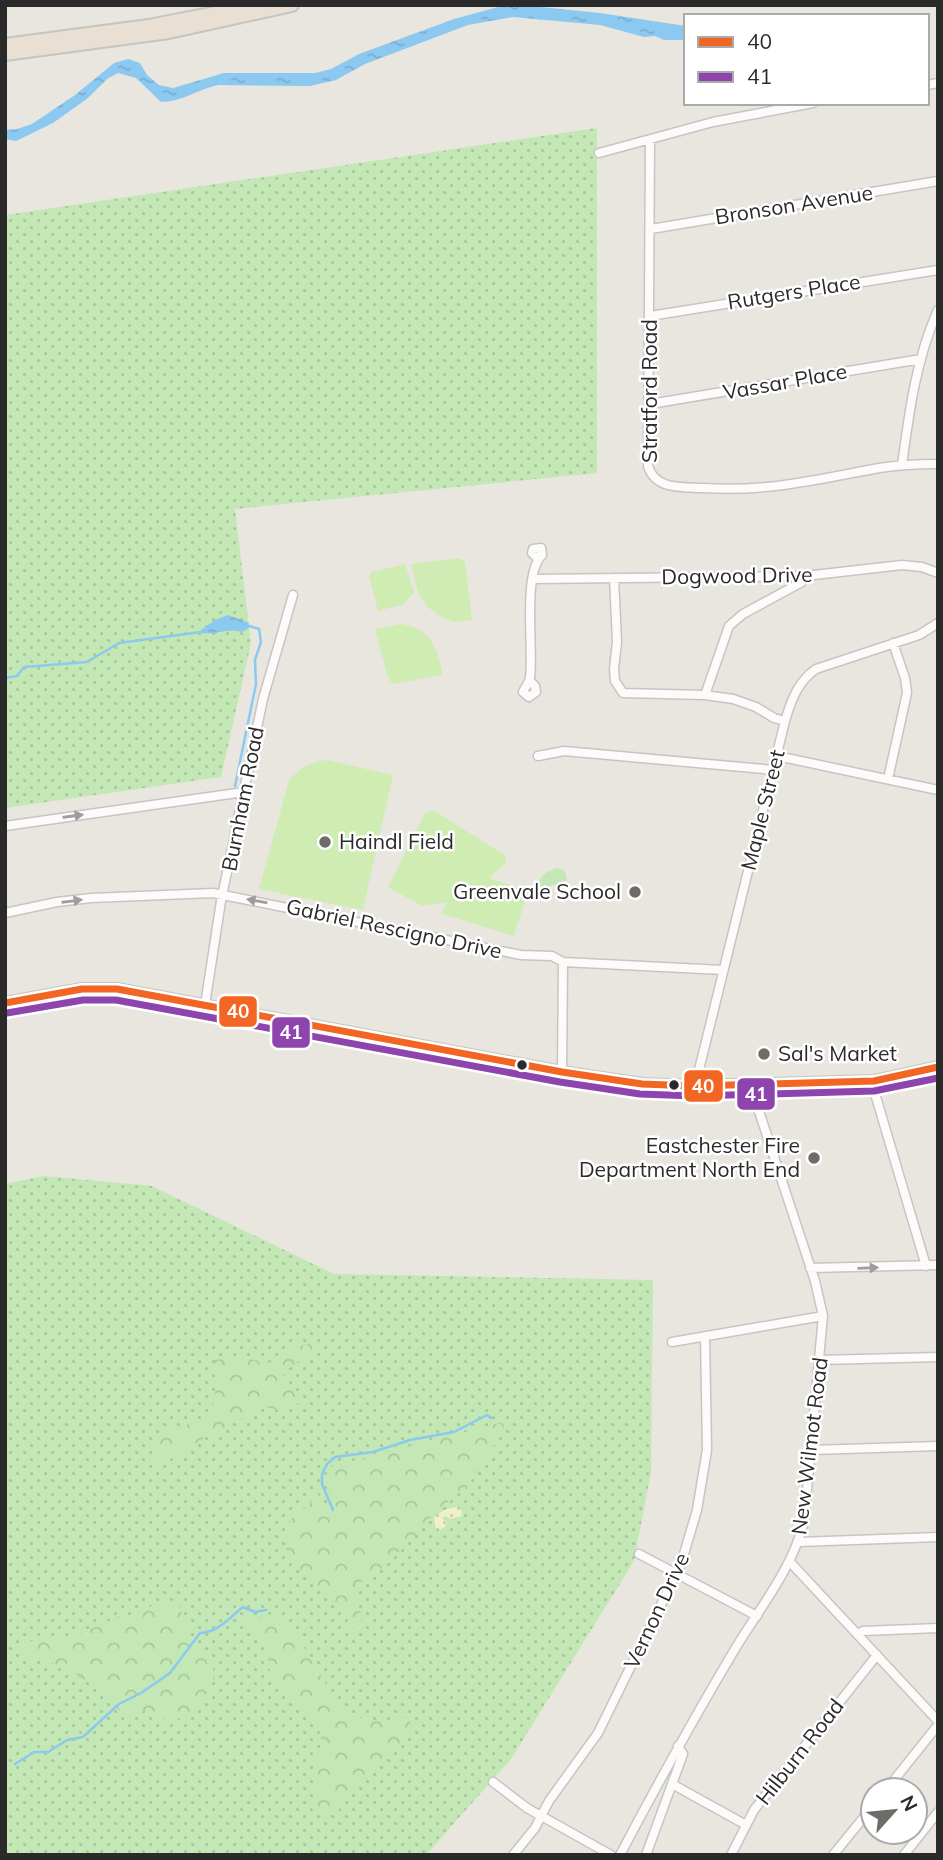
<svg xmlns="http://www.w3.org/2000/svg" width="943" height="1860" font-family="Mulish,sans-serif">
	<style>
		.grass { fill: url(#grass-dots) }
		.forest { fill: url(#forest-crowns) }
		.sand { fill: url(#sand-dots) }
		.park { fill: #c3e8b5 }
		.pitch { fill: #cfecb2 }
		.water { fill: url(#water-ripples) }
		.lines { fill: none; stroke-linecap: round; stroke-linejoin: round }
		.stream { stroke: #8cc9f1; stroke-width: 2.5 }
		.minor-casing { stroke: #c6c5c5; stroke-width: 11 }
		.major-casing { stroke: #c4c4c1; stroke-width: 14 }
		.highway-casing { stroke: #c4c4c1; stroke-width: 16 }
		.minor { stroke: #fcfbfa; stroke-width: 8 }
		.major { stroke: #e8e5d1; stroke-width: 10 }
		.highway { stroke: #e9dfd3; stroke-width: 12 }
		.bus-1-casing { stroke: #fff; stroke-width: 12 }
		.bus-2-casing { stroke: #fff; stroke-width: 12 }
		.bus-1 { stroke: #f26522; stroke-width: 7 }
		.bus-2 { stroke: #8e44ad; stroke-width: 7 }
		.oneway { fill: #9e9d9c }
		.poi-dot { fill: #6d6c69; stroke: #fff; stroke-width: 2.5 }
		.bus-dot { fill: #2a2a2a; stroke: #fff; stroke-width: 2.5 }
		.labels { text-anchor: middle; stroke-width: 5; stroke-linejoin: round; paint-order: stroke }
		.street-label { font-size: 21px; fill: #2a2a2a; stroke: #fff }
		.poi-label { font-size: 21px; fill: #2a2a2a; stroke: #fff; text-anchor: start }
		.line-badge { stroke: #fff; stroke-width: 2.5 }
		.badge-label { font-size: 19px; text-anchor: middle; font-weight: bold; fill: #fff }
	</style>
	<defs>
		<pattern id="grass-dots" width="8" height="8" patternUnits="userSpaceOnUse" patternTransform="scale(1.75)"><rect width="8" height="8" fill="#c3e8b5"/><path d="M2 2h.1M6 6h.1" fill="none" stroke="#a8c79c" stroke-width="1.8" stroke-linecap="round"/></pattern>
		<pattern id="forest-crowns" width="20" height="18" patternUnits="userSpaceOnUse" patternTransform="scale(1.75)"><rect width="20" height="18" fill="#c3e8b5"/><path d="M2 6a3 3 0 1 1 6 0M12 15a3 3 0 1 1 6 0" fill="none" stroke="#a8c79c"/></pattern>
		<pattern id="sand-dots" width="8" height="8" patternUnits="userSpaceOnUse" patternTransform="scale(1.75)"><rect width="8" height="8" fill="#f0eecb"/><path d="M2 2h.1M6 6h.1" fill="none" stroke="#ceccae" stroke-width="1.8" stroke-linecap="round"/></pattern>
		<pattern id="water-ripples" width="26" height="14" patternUnits="userSpaceOnUse" patternTransform="scale(1.75)"><rect width="26" height="14" fill="#8cc9f1"/><path d="M2 4q2-2 4 0t4 0M15 11q2-2 4 0t4 0" fill="none" stroke="#79adcf"/></pattern>
	</defs>
	<rect width="100%" height="100%" fill="#e9e6df"/>
	<path class="grass" d="M597 128V473L235 509 251 643 221 777 5 808V215Z
		M44 1176 152 1186 334 1274 653 1280 651 1472 634 1561 511 1759 426 1855H5V1184Z"/>
	<path class="forest" d="M321 1342 323 1350 303 1358 284 1372V1382L304 1398 300 1403 281 1411 271 1408 260 1409 206 1437 156 1468 153 1442 169 1431 195 1422H210L217 1380 213 1372 215 1360 241 1356 264 1363 275 1362 295 1347Z
		M503 1422 504 1428 501 1435 467 1487 436 1511 417 1534 372 1577 353 1585C354 1602 364 1609 361 1627L353 1629 341 1609 291 1563 286 1549V1529L295 1513 308 1506 317 1492 329 1517H334L338 1512 325 1478 330 1467Z
		M177 1600 190 1635 211 1662 215 1675C210 1694 189 1723 167 1720 159 1719 152 1714 145 1711 138 1713 131 1716 124 1713 113 1708 108 1697 99 1690 76 1672 52 1661 24 1655L15 1644 44 1639H69L120 1616 131 1615 163 1601Z
		M273 1614C283 1624 295 1635 303 1646 322 1672 333 1710 367 1720 382 1724 395 1717 410 1717L412 1732 407 1739 384 1757 350 1794 337 1812 326 1818 318 1815 312 1809 316 1760 322 1742 319 1729 271 1674 268 1663 269 1643 242 1626 244 1619Z"/>
	<path class="sand" d="M457 1507 461 1509 462 1516 450 1519 445 1516 442 1518 447 1522C446 1527 441 1531 436 1529L434 1518C440 1511 447 1508 457 1507Z"/>
	<path class="park" d="M557 868 564 870 567 878 562 885H551L544 898 538 901C534 884 540 873 557 868Z"/>
	<path class="pitch" d="M460 558 465 562 472 620 455 622 443 618 428 607 419 596 411 564Z
		M405 564 414 592 404 604 378 611 369 576 372 572Z
		M401 624C432 628 437 649 443 675L393 684 388 678 375 629Z
		M327 760 393 775 363 910 259 889 289 780C301 767 310 762 327 760Z
		M433 810 506 856V863L489 878 528 891 514 936 442 914 446 902 422 906 388 887 425 813Z"/>
	<path class="water" d="M521 5 600 13 686 26V40H664L655 36 644 37 600 25 513 17 468 25 365 64 336 80 310 86 219 85C198 89 182 102 161 102L136 78 118 73 107 79 88 98 53 123 16 141 5 139V130L17 129 32 124 75 95 114 63 128 59 140 63 147 75 159 85 173 88 224 73H315L331 69 359 54 454 19 498 7Z
		M228 615 249 623V628L242 632C223 628 218 635 202 633L201 630 215 620Z"/>
	<g class="lines">
		<path class="stream" d="M5 678 17 676 24 667 87 662 119 643 201 632
			M235 786 256 684 255 660 261 642 259 629 249 626
			M333 1510 322 1484V1474L327 1464 335 1457 373 1452 410 1440 454 1432 487 1415 491 1418
			M15 1764 34 1752H48L67 1740 83 1737 119 1704 141 1693 170 1673 200 1633C219 1632 229 1618 243 1607L255 1612 266 1610"/>
		<defs>
			<path id="minor" d="M927 85 938 83
				M650 140 648 466C655 490 682 487 703 488 768 492 815 480 879 468 898 465 918 464 938 464
				M599 153 713 122 813 103
				M651 229 938 181
				M650 316 938 270
				M650 404 921 359
				M902 465C909 413 916 359 938 310
				M614 578 617 642 614 669 615 681 623 693 705 695 733 699 756 707 774 718 785 721
				M534 579 805 576 902 565 922 567 938 573
				M530 681 535 686 536 692 529 697 523 692C525 687 529 683 530 678 534 651 522 574 542 555L541 548 533 549 532 553 538 559
				M705 695 729 626 743 614 802 582 805 576
				M538 756 564 751 774 770
				M777 756 938 790
				M888 779 907 693 905 678 893 643
				M5 826 244 792
				M5 913 57 902 91 898 213 893 521 955 552 956 563 962 723 970
				M205 1005 221 901 263 699 293 595
				M562 1072 563 962
				M874 1081V1090L926 1266
				M695 1086 785 721C791 701 798 681 816 669L919 635 938 623
				M810 1268 938 1265
				M672 1342 823 1316
				M820 1360 938 1357
				M812 1450 938 1446
				M799 1542 938 1537
				M639 1554 757 1616
				M790 1562 938 1721
				M857 1634 863 1631 938 1628
				M493 1782 527 1808 611 1855
				M672 1784 746 1825
				M886 1790 938 1725
				M513 1855 535 1828 549 1801 598 1733 681 1564 697 1510 707 1450 705 1336
				M620 1855C657 1785 695 1716 735 1649 761 1606 791 1571 804 1522L823 1316 815 1281 750 1084
				M646 1855 683 1754 678 1746
				M731 1855 754 1810 877 1655
				M833 1855 873 1806
				M904 1855 938 1812"/>
			<path id="major" d="M5 1003 82 989H117L562 1072 642 1084 695 1086 874 1081 938 1067"/>
			<path id="highway" d="M5 45 149 26 256 5
				M5 54 169 32 292 5"/>
		</defs>
		<use href="#minor" class="minor-casing"/>
		<use href="#major" class="major-casing"/>
		<use href="#highway" class="highway-casing"/>
		<use href="#minor" class="minor"/>
		<use href="#major" class="major"/>
		<use href="#highway" class="highway"/>
		<defs>
			<path id="bus-1" d="M5 1003 82 989H117L562 1072 642 1084 695 1086 874 1081 938 1067"/>
			<path id="bus-2" d="M7 1013 83 1000H116L560 1082 640 1094 695 1096 874 1091 938 1078"/>
		</defs>
		<use href="#bus-1" class="bus-1-casing"/>
		<use href="#bus-2" class="bus-2-casing"/>
		<use href="#bus-1" class="bus-1"/>
		<use href="#bus-2" class="bus-2"/>
	</g>
	<defs><path id="oneway-solid" d="M-6-.8H1V-3.2L6.5 0L1 3.2V.8H-6Z" transform="scale(1.75)"/></defs>
	<g class="oneway">
		<use href="#oneway-solid" transform="translate(73 816) rotate(-8)"/>
		<use href="#oneway-solid" transform="translate(72 901) rotate(-7)"/>
		<use href="#oneway-solid" transform="translate(257 901) rotate(-170)"/>
		<use href="#oneway-solid" transform="translate(868 1268) rotate(-2)"/>
	</g>
	<g class="poi-dot">
		<circle cx="325" cy="842" r="7"/>
		<circle cx="635" cy="892" r="7"/>
		<circle cx="764" cy="1054" r="7"/>
		<circle cx="814" cy="1158" r="7"/>
	</g>
	<g class="bus-dot">
		<circle cx="522" cy="1065" r="6"/>
		<circle cx="674" cy="1085" r="6"/>
	</g>
	<g class="labels">
		<g class="street-label">
			<text transform="translate(794 205) rotate(-9)" y="7">Bronson Avenue</text>
			<text transform="translate(794 292) rotate(-9)" y="7">Rutgers Place</text>
			<text transform="translate(785 382) rotate(-10)" y="7">Vassar Place</text>
			<text transform="translate(650 391) rotate(-90)" y="7">Stratford Road</text>
			<text transform="translate(737 576) rotate(-1)" y="7">Dogwood Drive</text>
			<text transform="translate(243 799) rotate(-79)" y="7">Burnham Road</text>
			<text transform="translate(763 810) rotate(-76)" y="7">Maple Street</text>
			<text transform="translate(394 929) rotate(12)" y="7">Gabriel Rescigno Drive</text>
			<text transform="translate(810 1446) rotate(-83)" y="7">New Wilmot Road</text>
			<text transform="translate(657 1611) rotate(-65)" y="7">Vernon Drive</text>
			<text transform="translate(800 1752) rotate(-52)" y="7">Hilburn Road</text>
		</g>
		<g class="poi-label">
			<text x="339" y="849">Haindl Field</text>
			<text x="621" y="899" text-anchor="end">Greenvale School</text>
			<text x="778" y="1061">Sal's Market</text>
			<text x="800" y="1153" text-anchor="end">Eastchester Fire<tspan x="800" dy="24">Department North End</tspan></text>
		</g>
	</g>
	<g class="line-badge">
		<rect x="218" y="995" width="40" height="33" rx="7" fill="#f26522"/>
		<rect x="271" y="1016" width="40" height="33" rx="7" fill="#8e44ad"/>
		<rect x="683" y="1069" width="41" height="34" rx="7" fill="#f26522"/>
		<rect x="736" y="1077" width="40" height="34" rx="7" fill="#8e44ad"/>
	</g>
	<g class="badge-label">
		<text x="238" y="1018">40</text>
		<text x="291" y="1039">41</text>
		<text x="703" y="1093">40</text>
		<text x="756" y="1101">41</text>
	</g>
	<rect width="943" height="1860" fill="none" stroke="#2a2a2a" stroke-width="14"/>
	<rect x="684" y="14" width="245" height="91" fill="#ffffff" stroke="#aaaaaa" stroke-width="2"/>
	<rect x="698" y="37" width="35" height="10" fill="#f26522" stroke="#aaaaaa" stroke-width="2"/>
	<text x="747" y="49" font-size="21" fill="#2a2a2a">40</text>
	<rect x="698" y="72" width="35" height="10" fill="#8e44ad" stroke="#aaaaaa" stroke-width="2"/>
	<text x="747" y="84" font-size="21" fill="#2a2a2a">41</text>
	<g transform="translate(894 1811) rotate(63)"><circle r="33" fill="#ffffff" stroke="#aaaaaa" stroke-width="2"/>
	<path d="M0-5L12 26L0 18L-12 26Z" fill="#6d6c69"/>
	<text y="-10" font-size="19" font-weight="bold" text-anchor="middle" fill="#2a2a2a">N</text>
	</g>
</svg>
